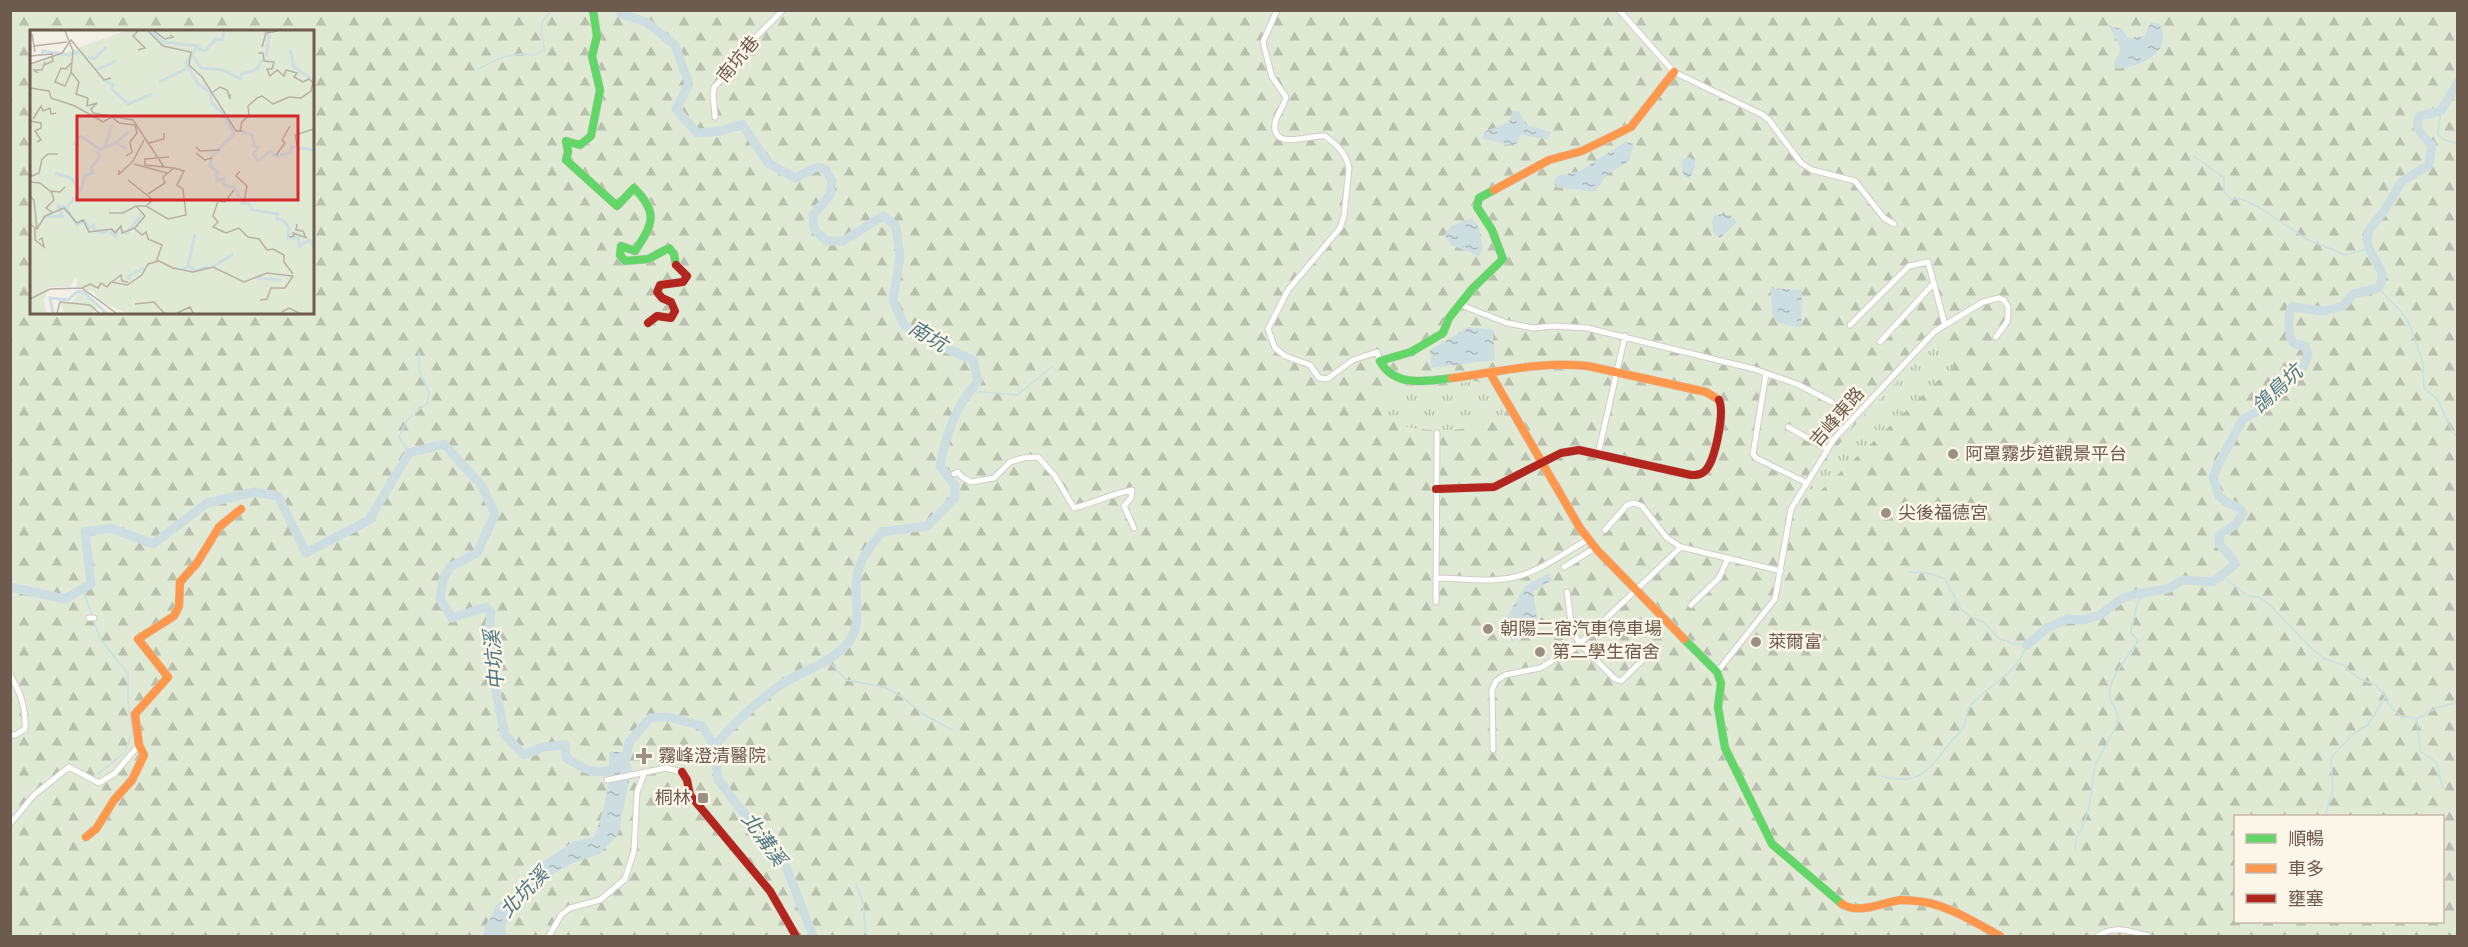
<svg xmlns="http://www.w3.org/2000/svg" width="2468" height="947" font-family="Lato,'Noto Sans TC',sans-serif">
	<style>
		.forest { fill: url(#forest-firs); fill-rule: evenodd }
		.park { fill: url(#park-tufts) }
		.water { fill: url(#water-ripples) }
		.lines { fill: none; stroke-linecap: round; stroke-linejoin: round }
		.stream { stroke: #ccdee2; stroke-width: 1.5 }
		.river { stroke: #ccdee2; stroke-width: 9 }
		.street-casing { stroke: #d2cdc7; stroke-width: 7 }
		.fast-casing { stroke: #d3cdc6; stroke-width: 9 }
		.slow-casing { stroke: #d3cdc6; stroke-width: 9 }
		.jam-casing { stroke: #d3cdc6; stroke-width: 9 }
		.street { stroke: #fdfdfc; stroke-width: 5 }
		.fast { stroke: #63d668; stroke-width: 8 }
		.slow { stroke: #ff974d; stroke-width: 8 }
		.jam { stroke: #b3261e; stroke-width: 8 }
		.poi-dot { fill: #9c8f83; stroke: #fcf6e9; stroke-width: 2 }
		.labels { text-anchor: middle; stroke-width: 5; stroke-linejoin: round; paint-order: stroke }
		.street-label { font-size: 18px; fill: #6d5b4d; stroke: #fcf6e9 }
		.poi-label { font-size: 18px; fill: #6d5b4d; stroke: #fcf6e9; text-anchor: start }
		.water-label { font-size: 20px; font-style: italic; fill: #4d7784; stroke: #fcf6e9 }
		.inset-river { fill: none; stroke: #ccdee2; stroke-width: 3 }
		.inset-road { fill: none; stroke: #b9b0a5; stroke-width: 1.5 }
		.view { fill: #d62828; fill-opacity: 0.15; stroke: #d62828; stroke-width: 3 }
		.inset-edge { fill: none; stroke: #6d5b4d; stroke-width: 3 }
	</style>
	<defs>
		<pattern id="forest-firs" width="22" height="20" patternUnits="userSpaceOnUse" patternTransform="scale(1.5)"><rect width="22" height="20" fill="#dfe9d4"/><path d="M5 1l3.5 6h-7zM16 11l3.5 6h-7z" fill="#b9c0ae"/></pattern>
		<pattern id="park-tufts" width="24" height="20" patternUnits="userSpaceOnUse" patternTransform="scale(1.5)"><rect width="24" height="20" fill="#dfe9d4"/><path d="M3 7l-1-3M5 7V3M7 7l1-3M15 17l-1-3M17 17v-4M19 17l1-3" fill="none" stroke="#b9c0ae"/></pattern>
		<pattern id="water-ripples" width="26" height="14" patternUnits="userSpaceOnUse" patternTransform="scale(1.5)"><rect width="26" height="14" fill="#ccdee2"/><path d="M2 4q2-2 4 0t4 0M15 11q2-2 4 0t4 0" fill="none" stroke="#aab7b9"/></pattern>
	</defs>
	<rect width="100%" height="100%" fill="#f3f0e8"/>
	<path class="forest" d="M11 11H2457V936H11ZM32 32H312V312H32ZM2236 816H2442V922H2236Z"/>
	<path class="park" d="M1935 343 1953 367 1817 494 1809 488 1837 447 1861 418Z
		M1477 381 1494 392 1505 413C1495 418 1486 425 1475 427 1454 431 1397 435 1385 413 1382 409 1382 400 1381 394Z"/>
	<path class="water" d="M2151 22 2160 24C2174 54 2139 67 2115 69L2114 63 2121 49 2109 26 2122 29 2128 38 2144 36Z
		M1512 111H1518L1527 125 1551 132 1548 139C1538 139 1532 135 1520 135L1516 144 1504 145C1499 140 1490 142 1483 138L1484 132 1509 122Z
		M1625 142 1634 144 1629 161 1608 174 1595 191 1558 188 1553 183 1557 176 1580 171Z
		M1688 157 1695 160V168L1689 179 1683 175 1681 161Z
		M1716 214 1730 215 1737 222 1720 238 1713 233 1712 220Z
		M1472 218 1478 226 1483 248 1479 256 1451 245 1444 235 1451 226Z
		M1770 288 1802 290 1801 327C1767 324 1774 319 1770 288Z
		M1469 327 1493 330 1495 360 1431 368 1430 350Z
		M1549 573 1552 580 1533 592 1539 628 1511 642 1508 615 1525 586Z
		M609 752H626L632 768 618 834 600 854 573 863 540 881 505 924 507 936H483L485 927 497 904 520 888 543 862 572 842 594 837C605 810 610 782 609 752Z"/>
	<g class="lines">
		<path class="stream" d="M477 70C496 59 514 51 534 55L544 50C545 41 539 33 542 23 543 19 549 15 551 10
			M2441 111 2438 134 2442 139 2458 144
			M2194 156 2224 178V192L2231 199H2241L2257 206 2308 240 2346 255 2369 248
			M2378 288 2400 310 2409 323 2423 363 2424 388 2438 400 2452 431 2457 437
			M970 391 1017 395 1053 366
			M409 453 399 437 407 420 428 402 429 392 419 370V352
			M2222 576 2248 596 2259 597 2269 604 2312 649 2325 659 2343 665 2358 678 2376 685 2385 696 2391 708 2401 716 2417 719 2436 708 2458 702
			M82 589 92 615
			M93 620 101 640 128 674V699L132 732 125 752 98 774
			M828 660 846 680 884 687 902 697 923 714 952 730
			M2417 720 2420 751 2436 762 2443 788
			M1882 776C1918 787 1929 770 1949 744 1954 738 1961 733 1964 726 1967 719 1966 710 1971 705 1993 681 2013 678 2027 645L2011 643 1998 638 1984 622 1969 616 1961 609 1945 579 1928 573 1909 572
			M2325 816 2333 789 2331 758 2353 734 2368 725 2385 697
			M2075 849 2076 839 2083 826 2089 807 2095 765 2117 725C2121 711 2113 709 2110 698 2105 682 2130 654 2138 641L2131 632 2138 600 2147 593
			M856 884 863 902 866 936"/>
		<path class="river" d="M621 10V14L646 22 675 45 689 84 676 109 697 133 721 131 742 124 768 163 795 178 817 167 825 169 832 181 830 195 813 215 814 229 826 241H843L883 216 896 226 900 257 893 300 904 325 929 341 973 360 978 381C955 407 947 432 940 466L955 485V498L927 526 882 532C871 545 860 559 857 576 853 598 864 623 848 643 830 664 804 670 782 684 756 702 735 722 714 746
			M10 587 65 599 91 584 85 532 111 528 153 544 207 503 255 492 278 496 306 553 369 520 409 453 444 444 482 486 495 514 477 553 450 567 443 580 440 599 452 618 486 607 491 612 489 635 493 677 505 735 524 755 543 747 565 745 566 758C586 770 596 777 619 767
			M2027 645 2047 628 2068 619 2083 620 2100 615 2121 599 2136 594 2167 589 2183 580 2213 582 2235 564 2232 558 2219 544 2220 534 2235 525 2243 513 2240 508 2226 502 2219 496 2213 477 2218 465 2243 419 2257 412 2271 400 2287 373 2304 366 2308 355 2305 346C2301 345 2297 345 2294 343 2287 338 2288 313 2292 307L2323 311 2343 306 2353 294 2378 288 2382 281V273L2369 248 2367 238 2370 229 2384 211 2402 181 2429 165 2432 145C2424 137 2412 128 2420 116L2441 111 2458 82
			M625 765 629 742 650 718 668 717 702 726 714 746 718 779 737 805 783 859 813 936"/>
		<defs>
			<path id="street" d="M1277 10 1263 42 1272 77 1286 97C1284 106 1277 114 1275 123 1271 152 1312 134 1325 136 1336 144 1346 153 1349 168L1344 216 1340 228 1288 290 1268 329 1275 348 1285 356 1310 365 1319 378 1327 379 1353 360 1377 352 1380 361
				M1619 10 1674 72 1763 115 1769 120 1801 163 1812 170 1855 181 1884 218 1894 224
				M715 117 713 95 714 87 744 57 749 44 783 10
				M1461 305 1507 323 1533 328 1553 326 1587 328 1754 369 1797 384 1832 402
				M1850 325 1909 266 1928 262 1945 325
				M1880 342 1934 283
				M1766 374 1753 454 1756 458 1805 482
				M1788 427 1827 449
				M1598 454 1625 336
				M954 474 958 472 962 477 971 482 994 478 1010 462 1023 458 1038 457 1055 476 1074 508C1094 503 1111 494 1132 490L1131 498 1124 506 1134 528
				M1605 530 1627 505 1634 503 1642 506 1667 538 1681 547 1781 571
				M1564 567 1590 551 1597 550
				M1436 578C1461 578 1490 583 1515 577 1541 571 1565 552 1589 539
				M1567 592 1572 630 1580 644 1615 679 1621 681 1656 647
				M1436 602 1437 433
				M1691 605 1719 578 1728 558
				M89 618H94
				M1717 672 1775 599 1791 509 1834 439 1935 331 1983 302 1999 298 2004 300 2008 307V315L2007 322 1996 337
				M10 675C21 693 26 708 25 729L15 735H10
				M1493 750 1492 690 1496 681 1505 675 1540 668 1575 648 1681 547
				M607 780 666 768 682 772
				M10 824 34 795 69 767 99 783 114 774 139 745
				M549 936 561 915 570 908 600 900 625 879 634 851 637 792 644 774
				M2098 936C2113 925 2132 931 2148 936"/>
			<path id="fast" d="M593 10 597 36 592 56 600 90 591 136 580 145 566 141 568 152 566 160 617 206 634 188C659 213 653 224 635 251L621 246 620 255 625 261 648 259 669 248 674 254 676 265
				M1452 378C1426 381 1395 388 1380 361L1411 352 1443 333 1449 318 1472 289 1503 259 1492 230 1477 207 1479 198 1494 190
				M1684 639 1717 672 1721 683 1718 707 1725 748 1772 844 1842 904"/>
			<path id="slow" d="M1494 190 1549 160 1582 151 1631 127 1674 72
				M1490 373 1580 528 1597 550 1684 639
				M1452 378C1498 372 1542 361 1588 366L1706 392 1719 400
				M86 837 96 829 114 800 132 780 144 755 139 745 135 714 168 677 138 639 174 616 179 606 180 582 197 563 219 527 241 509
				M1842 904C1859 915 1883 902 1901 900 1908 900 1917 901 1924 902 1949 906 1978 924 2000 936"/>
			<path id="jam" d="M648 323 657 316 671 318 675 311 671 302 662 298 657 292 660 285 683 282 687 276 676 265
				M1436 489 1494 487 1561 453 1579 450 1691 475C1696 475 1701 475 1705 471 1715 461 1725 413 1719 400
				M682 772 687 780 690 795 770 891 796 936"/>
		</defs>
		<use href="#street" class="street-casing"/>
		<use href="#fast" class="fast-casing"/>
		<use href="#slow" class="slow-casing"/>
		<use href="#jam" class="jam-casing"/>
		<use href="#street" class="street"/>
		<use href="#fast" class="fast"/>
		<use href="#slow" class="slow"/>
		<use href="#jam" class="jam"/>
	</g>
	<g class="poi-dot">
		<circle cx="1953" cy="454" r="6"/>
		<circle cx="1886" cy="513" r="6"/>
		<circle cx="1488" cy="629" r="6"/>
		<circle cx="1756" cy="642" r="6"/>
		<circle cx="1540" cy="652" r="6"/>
		<path d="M641 747h6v6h6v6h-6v6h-6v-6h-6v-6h6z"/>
		<rect x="697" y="792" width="12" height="12" rx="3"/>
	</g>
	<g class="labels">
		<g class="street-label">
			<text transform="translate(738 59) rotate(-50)" y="6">南坑巷</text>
			<text transform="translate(1837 417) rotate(-49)" y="6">吉峰東路</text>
		</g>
		<g class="poi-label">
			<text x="1965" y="460">阿罩霧步道觀景平台</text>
			<text x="1898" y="519">尖後福德宮</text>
			<text x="1500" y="635">朝陽二宿汽車停車場</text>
			<text x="1768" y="648">萊爾富</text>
			<text x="1552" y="658">第二學生宿舍</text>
			<text x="658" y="762">霧峰澄清醫院</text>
			<text x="691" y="804" text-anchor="end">桐林</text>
		</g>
		<g class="water-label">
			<text transform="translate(928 336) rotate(31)" y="7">南坑</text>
			<text transform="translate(2277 389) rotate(-43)" y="7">鴿鳥坑</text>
			<text transform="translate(494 660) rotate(-95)" y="7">中坑溪</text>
			<text transform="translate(764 839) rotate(54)" y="7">北溝溪</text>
			<text transform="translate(524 892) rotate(-46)" y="7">北坑溪</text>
		</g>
	</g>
	<g transform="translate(30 30)">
		<rect width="284" height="284" fill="#f3f0e8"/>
		<path d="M95 1H283V283H96L71 272 63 261 47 258 46 247 39 257H19L14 270 16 283H0V35ZM55 263 67 277 62 283H34L30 273H40L48 264Z" fill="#dfe9d4"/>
		<path class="inset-river" d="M121 1 133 12 168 16 156 33 168 54 180 62 182 73 194 85 204 104M235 1 239 6 236 27M168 19 175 21 186 9 192 10 194 1M260 20 264 37 280 48M12 24 13 21 38 25 49 22M163 26 171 38 193 40 210 49 212 44 226 40 232 30M58 27 64 29 76 17M66 40 86 31M73 49 83 55 82 59 98 74 122 64M129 52 156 39M212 102 222 105 224 116 228 117 223 124 228 131 240 121 245 126 260 123 262 117 284 120M204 104 182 126 180 136 187 141V150L194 149V155L205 158 212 173H218L222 180 248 184 247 189 253 190 259 198 258 208H268L270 216 279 210 284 217M43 115 51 106 69 119M75 117 82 94M97 119 86 113 99 101M25 143 41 148 49 160M36 178 47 195 54 190 59 198 64 195V200L73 203 78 200M36 178 51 160 55 145 63 143 61 138 69 128 68 120 86 113M13 187 32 186 28 176 35 177M84 200 81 203 86 207 87 199M91 202 97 203 112 184M158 236 165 204M184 236 203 224M153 239 159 236 165 241 178 237M227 248 251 250M99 250V246L114 238M23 283 20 268 38 270 47 262H54L76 283"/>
		<path class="inset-road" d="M35 1 43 21 41 42 49 52 46 64 58 68 57 76 67 73 61 79 63 83 103 90 134 137M118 1 133 16 161 22 159 35 172 47 206 101H213M124 1 135 9 143 7 140 5M2 4 5 22M4 16 37 12M232 17 236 3 248 1M108 20 115 18 103 6 108 1M228 23H233L234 31 244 32 242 39H237L240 46 247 40 254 46 256 40 267 43 264 47 273 52 279 49 282 52M0 26 22 24 23 31 14 35M41 33 36 39 31 38 25 52 35 56 41 43M0 34 32 23 41 10 74 50 81 48M8 43 4 40H12L15 32M0 58 19 61 21 68 45 76 73 92 82 87 89 93 105 95 107 103 100 112 102 122 96 126M183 62 190 57 197 60 200 69V64M3 89 11 76 13 81 20 78 21 84 26 83M0 91 11 93V98L5 101 11 110 7 112M210 101 212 92 219 85 218 76 227 68 232 66 243 74 259 67 271 68 281 61 284 47M119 113 134 109V103M267 115 265 105 284 99M166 117 170 121 190 120M166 123 175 130 182 128M246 125 255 113 252 110 260 96M104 134 137 143M89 140V144L103 131 114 110M210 141 206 146 217 156 214 172M0 142 2 146 9 143 12 129 18 124H28M98 150 123 170 116 176M0 152 10 153 20 161 30 162 35 157M204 160 195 172 188 171 183 186 188 192 183 197 196 203 209 198 218 207 229 209 237 220 243 219 254 225V232L263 244M21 161 24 170 16 178 22 182M118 164 135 153 133 147 144 138 115 135V129L139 127M0 166 4 170 7 199M79 183H93L106 176H116L138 189 156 185 153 159 147 155 154 141 144 138M0 194 7 199 15 186 34 178 47 193 53 190 59 202 82 199 85 203 91 196 92 203 104 198 112 205 116 202 118 209 132 215 126 232M267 194 266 200 273 201 276 208M5 198V210L14 217 12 208 9 210M104 199 115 186 106 176M259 207 264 206 263 203 277 208M82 252 91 245 92 251 98 252M52 258 60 254 68 258 71 253 77 257 81 252 97 255 112 245 118 234 129 231 143 238 163 242 183 237 214 252 237 243 263 246 255 258H241L237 269 230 270M0 269 20 259 52 258 86 283M105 274 124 272 134 283M252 282 259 278 269 283M27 283 30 272 60 275 69 283M147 283 160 277 163 283"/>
		<path class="view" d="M47 86H268V170H47Z"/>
		<rect width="284" height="284" class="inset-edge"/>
	</g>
	<rect width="2468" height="947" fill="none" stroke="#6d5b4d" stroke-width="24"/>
	<rect x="2234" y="815" width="210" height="108" fill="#fcf6e9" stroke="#c3b8ab" stroke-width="1.5"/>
	<rect x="2246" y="834" width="30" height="9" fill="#63d668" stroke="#c3b8ab" stroke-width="1.5"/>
	<text x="2288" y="845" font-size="18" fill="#6d5b4d">順暢</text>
	<rect x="2246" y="864" width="30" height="9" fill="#ff974d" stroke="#c3b8ab" stroke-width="1.5"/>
	<text x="2288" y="875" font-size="18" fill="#6d5b4d">車多</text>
	<rect x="2246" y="894" width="30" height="9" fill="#b3261e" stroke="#c3b8ab" stroke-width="1.5"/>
	<text x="2288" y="905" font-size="18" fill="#6d5b4d">壅塞</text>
</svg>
